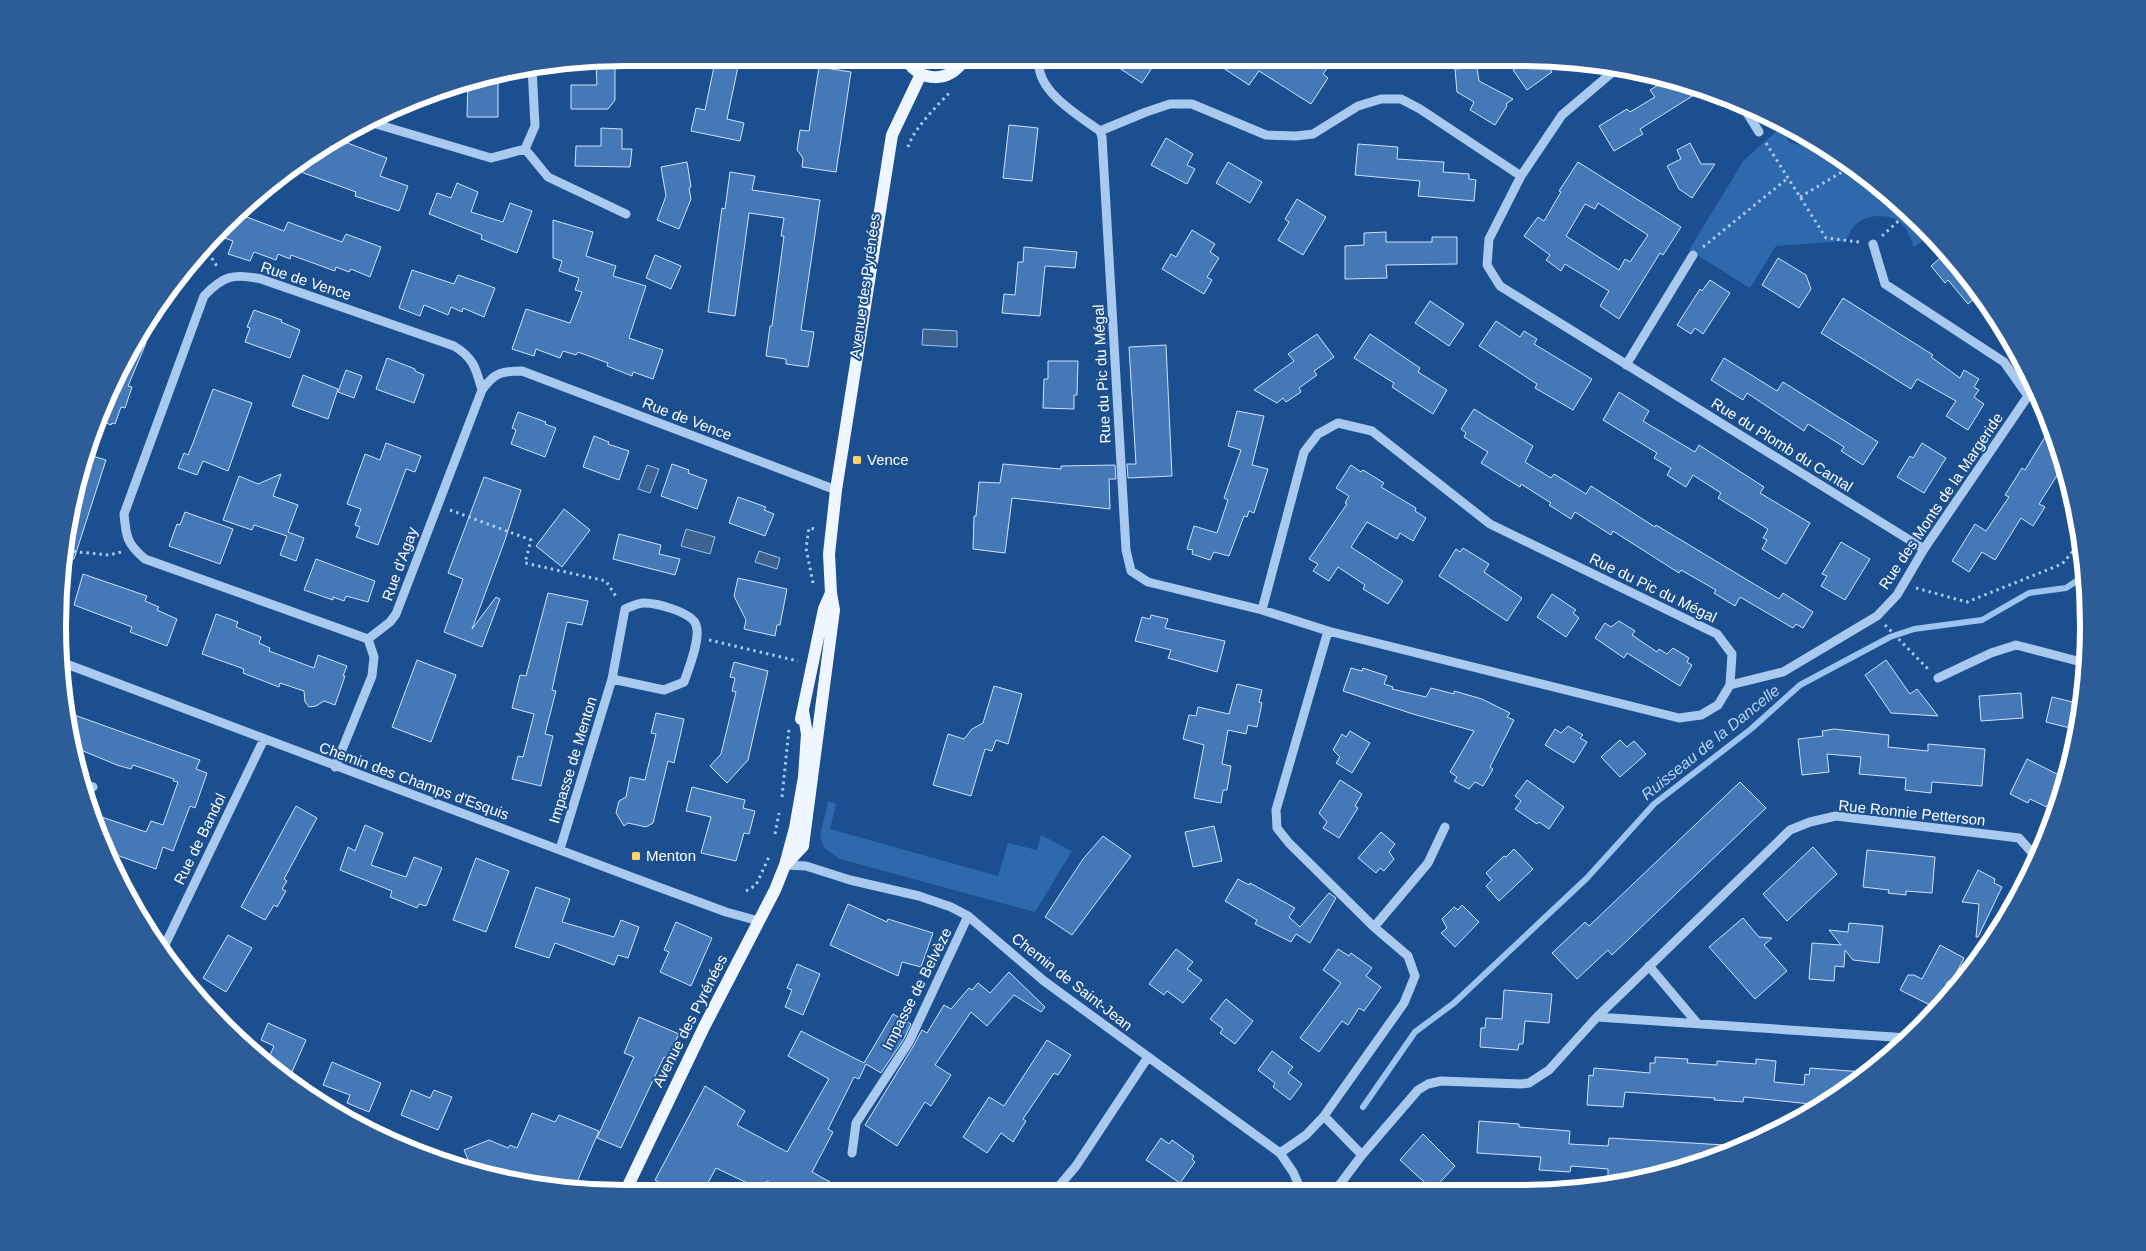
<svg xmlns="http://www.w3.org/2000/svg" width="2146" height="1251" font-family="Helvetica,sans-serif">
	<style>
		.green { fill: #2e69ad }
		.water { fill: #3c6290; stroke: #9cc4f0 }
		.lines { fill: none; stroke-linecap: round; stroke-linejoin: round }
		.stream { stroke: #9cc4f0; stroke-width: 6 }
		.building { fill: #4478b7; stroke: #cfe3fa; fill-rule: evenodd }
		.path { stroke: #a9c9ee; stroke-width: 3; stroke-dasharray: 2.5 4; stroke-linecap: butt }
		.minor { stroke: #a9c9ee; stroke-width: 9 }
		.major { stroke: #f0f6ff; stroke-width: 12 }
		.poi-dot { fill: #ffd166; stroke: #1b4f8f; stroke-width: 2 }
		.labels { text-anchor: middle; stroke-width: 4; stroke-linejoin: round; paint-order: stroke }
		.street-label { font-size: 15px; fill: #fff; stroke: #1b4f8f }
		.poi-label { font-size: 15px; fill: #fff; stroke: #1b4f8f; text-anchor: start }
		.water-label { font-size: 16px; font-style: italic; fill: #b5d3f5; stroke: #1b4f8f }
		.rim { fill: none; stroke: #fff; stroke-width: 6 }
	</style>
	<rect width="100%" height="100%" fill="#1b4f8f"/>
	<path class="green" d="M1780 128 1790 143 1830 150 1836 153 1922 224 1931 235 1914 247C1911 241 1909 234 1906 229 1897 213 1869 212 1856 224 1851 228 1849 236 1846 241L1776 246 1750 288 1689 250 1744 160Z
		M828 801 836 804 830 829 998 876 1008 843 1037 850 1041 835 1072 851 1035 912 840 859 824 848 820 836Z"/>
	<path class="water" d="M923 329 957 331V347L922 345Z
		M647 465 659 469 650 493 638 489Z
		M686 529 715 537 710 554 681 546Z
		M759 551 780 558 777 569 755 562Z"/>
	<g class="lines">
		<path class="stream" d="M1363 1107 1415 1032 1454 1003 1587 878 1654 804 1751 729 1800 685 1890 637 1914 629 1982 620 2029 593 2066 588 2084 576"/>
	</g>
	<path class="building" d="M1529 59H1543L1552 72 1527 90 1513 70Z
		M1107 60H1157L1142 83Z
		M1211 60H1333L1323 74 1328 78 1311 104 1259 71 1249 85Z
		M715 62H739L727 119 744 123 740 141 691 131 696 108 705 110Z
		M596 65H615V100L608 109H571V85H597Z
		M819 67 851 72 836 172 802 167 803 158 797 150 800 130 809 131Z
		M1477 67 1479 81 1513 99 1506 104 1507 106 1495 125 1470 110 1474 102 1457 92 1455 69Z
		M498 75V117H467L468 82Z
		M1666 80 1705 88 1640 129 1643 134 1614 151 1599 126 1627 109 1630 112 1655 97 1650 90Z
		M1009 125 1038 128 1032 181 1003 178Z
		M601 128 622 129V149H632L630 167 575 166 576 146H601Z
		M1166 138 1193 154 1187 165 1195 169 1187 184 1151 165Z
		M337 139 387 158 380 176 408 186 399 211 355 196 356 192 290 168Z
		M1690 143 1701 164H1715L1692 198 1679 189 1667 166 1681 159 1677 150Z
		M1358 144 1398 147 1397 159 1444 162 1443 172 1469 174V179L1476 180 1474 201 1418 196 1420 181 1355 175Z
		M687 162 691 187 689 188 691 199 679 229 657 220 666 196 661 167Z
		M1228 162 1262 182 1250 203 1216 183Z
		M1578 162 1681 227 1663 255 1660 253 1619 319 1600 306 1609 291 1565 264 1561 271 1546 260 1550 255 1524 236 1538 217 1544 221 1561 192 1559 191ZM1598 203 1648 235 1630 262 1625 259 1619 270 1566 236 1585 204 1595 209Z
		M730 172 755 176 752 190 820 200 801 330 814 332 808 367 786 364V359L766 356 770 326H772L784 236H781L784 218 749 213 735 316 708 312 722 208 725 209Z
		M457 183 478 192 471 212 503 222 510 203 532 211 517 253 481 239 482 235 429 214 437 193 451 198Z
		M1297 199 1326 217 1303 255 1278 240 1289 222 1285 219Z
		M236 213 284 231 288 222 342 242 346 234 381 247 370 277 351 269 349 272 336 267 335 271 291 255 290 259 278 254 276 260 254 252 250 261 228 254 233 241 219 236 224 224Z
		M553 220 593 232 586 256 616 266 613 276 646 286 629 338 663 350 653 379 633 372 632 376 607 366 608 363 578 352 576 355 563 351 560 358 536 349 534 356 512 349 526 309 570 323 582 292 575 290 579 278 559 271 562 261 553 258Z
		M1192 230 1215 244 1210 252 1219 258 1207 277 1212 280 1204 294 1162 269 1171 254 1176 257Z
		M1386 232V242H1432V237H1457V264L1386 265 1387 278 1345 279V246L1364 245V233Z
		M1024 247 1077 252 1075 268 1045 266 1040 316 1002 313 1004 294 1015 295 1018 262H1023Z
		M1946 253 1980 294 1968 304 1948 280 1945 283 1931 266Z
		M655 255 681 266 671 289 646 278Z
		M1778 258 1806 275 1811 289 1799 308 1762 285Z
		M412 270 454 284 458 275 495 288 484 317 463 308 462 312 451 307 448 315 424 305 420 316 399 308Z
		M1710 280 1730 293 1703 334 1695 328 1691 334 1677 325 1700 289 1702 291Z
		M1843 298 1933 355 1931 357 1960 378 1964 370 1979 379 1974 387 1979 390 1974 397 1984 404 1968 430 1946 416 1956 401 1917 379 1911 389 1821 333Z
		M1430 301 1464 324 1449 346 1415 323Z
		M254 310 282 320 281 322 300 330 290 358 245 342 250 328 247 327Z
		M1496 321 1520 337 1524 331 1537 339 1534 344 1592 379 1573 410 1535 388 1537 384 1479 346Z
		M1317 334 1334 357 1314 371 1317 375 1299 388 1301 392 1286 402 1283 398 1277 403 1254 390 1294 361 1288 354Z
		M1370 334 1420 368 1418 372 1447 390 1433 414 1392 387 1394 383 1354 358Z
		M137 339 146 343 128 386 132 387 125 408 121 407 115 424 112 423 111 425 99 420 116 375Z
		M1166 345 1172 476 1128 478 1127 464H1136L1129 347Z
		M387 358 415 369V371L424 375 414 403 376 389Z
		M1724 358 1777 391 1783 382 1878 442 1863 465 1841 451 1844 447 1808 424 1804 431 1747 393 1743 400 1711 380Z
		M1048 361H1078L1077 395H1074V409L1043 408 1044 379H1048Z
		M346 370 362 376 354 398 338 392Z
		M303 375 338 389 328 419 292 406Z
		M213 389 252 403 228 471 203 461 197 475 178 468 184 453 188 455 193 443Z
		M1619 392 1649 411 1643 421 1695 452 1699 445 1764 487 1760 493 1810 523 1786 564 1762 549 1767 540 1763 538 1768 529 1718 498 1721 493 1693 475 1686 487 1667 475 1671 468 1654 458 1657 453 1603 420Z
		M1474 409 1533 446 1525 462 1551 478 1554 474 1586 494 1591 486 1655 527 1656 525 1779 599 1783 593 1813 612 1803 628 1796 624 1793 628 1740 597 1735 606 1714 593 1716 590 1681 570 1679 573 1613 531 1611 535 1575 512 1571 519 1549 505 1551 503 1521 484 1520 487 1481 463 1488 452 1464 437 1466 433 1461 429Z
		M1237 411 1264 416 1252 465 1268 469 1254 513 1249 511 1247 517 1244 516 1229 556 1214 552 1210 560 1192 554 1193 550 1187 549 1194 526 1217 533 1228 500 1224 498 1241 450 1228 446Z
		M518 412 546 422 545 424 556 428 545 457 511 444 516 430 512 428Z
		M2051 427 2063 466 2039 504 2045 507 2033 526 2021 518 1995 560 1982 552 1969 572 1952 561 1975 524 1986 531 2009 497 2005 495 2022 468 2025 470Z
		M594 436 609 442 608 444 629 451 619 480 583 467Z
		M386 443 421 456 415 472 406 469 378 545 356 537 360 527 355 525 361 509 347 504 365 454 380 460Z
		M1922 443 1946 458 1924 493 1897 477 1910 456 1913 458Z
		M86 454 106 460 74 559 66 558 77 478Z
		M672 464 689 470 688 473 707 480 697 509 661 496Z
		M1003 464 1061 469V466L1115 465 1116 479H1109L1110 509 1012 498 1005 553 973 549 974 516H976L979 482 1000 483Z
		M1351 465 1361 472 1363 470 1384 483 1381 487 1416 508 1415 511 1426 518 1413 541 1400 533 1397 539 1367 522 1351 547 1403 581 1388 604 1363 589 1365 585 1338 567 1329 581 1313 571 1318 564 1309 559 1347 504 1345 503 1349 496 1336 488Z
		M281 474 273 496 298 505 288 532 304 538 296 561 280 555 287 536 254 525 252 530 223 520 239 476 258 484Z
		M484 477 521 490 505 540 472 629 496 597 500 599 482 647 444 632 463 579 448 573Z
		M738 497 766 507 764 510 774 514 765 536 729 523Z
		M564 509 590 530 562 567 536 546Z
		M185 512 233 529 220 564 169 546 177 524 180 525Z
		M619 534 661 545 659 554 680 559 675 575 613 559Z
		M1841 542 1870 559 1845 600 1821 586 1827 576 1822 574Z
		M1463 548 1489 564 1484 572 1522 598 1507 621 1439 576 1456 549 1460 552Z
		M316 559 375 581 368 602 346 596 344 601 333 597V600L304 590Z
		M83 574 147 596 145 601 159 607 157 610 177 619 167 646 130 632 132 627 74 605Z
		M738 578 787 589 780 625H777L775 636 744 629 746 620 734 596Z
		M548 593 588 601 582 625 567 622 552 690 556 691 545 734 553 736 541 786 512 779 518 756 523 757 534 714 512 708 520 675 526 676Z
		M1552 594 1576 610 1573 613 1579 618 1566 637 1537 617Z
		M216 614 238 622 236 627 261 637 259 643 270 648 269 651 314 668 318 655 347 666 343 676H345L335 705 324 701 316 706 309 707 305 702 304 691 280 683 279 687 243 673 244 669 202 654Z
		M1151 615 1168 619 1165 628 1225 641 1217 672 1168 658 1171 650 1135 641 1142 617 1150 619Z
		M1619 621 1635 631 1632 635 1657 652 1659 649 1667 654 1673 648 1689 658 1687 662 1692 665 1680 686 1627 653 1624 658 1595 638 1605 623 1611 627Z
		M417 660 456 675 431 742 392 727Z
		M1886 660 1910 694 1917 689 1938 716 1891 713 1865 675Z
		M734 662 768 671 748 760 727 783 710 766 721 754 736 692 732 691 735 678 730 677Z
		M1351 668 1362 671 1363 668 1387 676 1384 684 1393 687 1392 689 1426 697 1431 688 1454 694V691L1482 699 1510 713 1507 717 1514 720 1490 767 1493 769 1483 786 1475 782 1469 789 1454 781 1457 777 1450 772 1474 731 1413 714 1343 691Z
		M1237 684 1262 690 1259 702 1262 703 1257 727 1248 725 1246 734 1228 730 1222 764 1231 766 1227 790H1223L1221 803 1194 798 1204 745 1183 739 1189 715 1196 716 1198 707 1229 714Z
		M994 686 1022 694 1008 744 996 740 992 751 985 749 971 796 933 785 948 734 964 739 972 729 983 723Z
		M2021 693 2023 718 1981 721 1979 696Z
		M2052 697 2081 704 2078 730 2046 722Z
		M66 712 200 760 196 769 207 773 195 808 190 806 173 851 163 847 156 869 108 852 90 813 146 832 151 821 163 825 178 782 173 781 174 779 133 765 131 769 117 765 71 746Z
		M656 713 684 719 674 763 668 761 653 823 646 827 628 823 624 826 616 813 619 801 626 797 630 777 645 780 656 734 651 733Z
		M1568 726 1583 735 1580 738 1587 742 1574 763 1545 745 1555 729 1561 733Z
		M1834 729 1889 735 1888 747 1928 751V744L1985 749 1982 786 1932 782 1931 793 1905 790 1906 778 1859 774 1861 757 1827 754 1829 772 1802 775 1798 739 1823 736 1822 731Z
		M1350 731 1370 743 1352 773 1336 763 1340 757 1333 750 1342 734 1346 737Z
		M1620 740 1627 747 1634 741 1646 754 1620 777 1601 757Z
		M2027 759 2065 778 2055 811 2030 799 2028 803 2010 794Z
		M1340 780 1362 794 1355 806 1358 808 1339 838 1323 828 1327 822 1319 813Z
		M1527 780 1564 807 1549 829 1539 822 1537 824 1515 809 1521 801 1515 796Z
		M1740 782 1766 808 1612 955 1608 950 1577 979 1552 953 1585 922 1589 926Z
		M692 787 745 800 743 808 755 811 749 834 744 833 736 861 701 853 711 817 686 811Z
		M296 806 317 818 284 879 287 881 282 889 286 891 277 907 274 905 265 920 241 907Z
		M365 825 383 833 371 865 406 877 414 857 442 868 426 906 419 904 417 908 390 897 392 891 340 870 348 847 355 851Z
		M1214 826 1222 861 1193 867 1185 832Z
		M1381 832 1395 844 1389 852 1394 859 1384 871 1380 868 1376 873 1358 858Z
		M1103 836 1131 856 1072 935 1045 917 1083 859Z
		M1813 847 1837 874 1787 921 1763 894Z
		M1514 849 1533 869 1499 901 1486 886 1492 880 1486 873 1504 856 1506 857Z
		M1867 850 1935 857 1932 893 1906 891V895L1888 893 1889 890 1863 887Z
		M476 858 509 871 486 932 453 920Z
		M1978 870 1995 879 1994 883 2002 887 1978 937H1976L1979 904 1962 902Z
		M1238 879 1249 885 1250 883 1295 908 1289 917 1300 927 1329 893 1336 898 1310 943 1296 934 1291 942 1255 924 1257 920 1225 901Z
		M536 887 570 899 562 922 614 937 621 920 639 927 628 958 618 955 614 965 555 943 549 958 515 947Z
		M848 904 887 922 888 919 933 933 921 967 902 962 898 976 830 945Z
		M1462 905 1479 922 1455 947 1441 933 1447 928 1442 919 1454 907 1458 910Z
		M1743 918 1759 937 1772 938 1764 945 1787 971 1755 999 1709 947Z
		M676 922 712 938 691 986 660 972 669 952 664 950Z
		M1849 923 1883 926 1879 963 1853 960 1845 950 1844 967 1835 966 1834 981 1809 979 1812 943 1841 945 1829 930 1848 932Z
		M228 935 252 948 226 992 203 978Z
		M1940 945 1964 958 1951 983 1948 981 1934 1007 1900 990 1908 975H1914L1922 979Z
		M1176 949 1193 962 1187 969 1202 980 1183 1003 1167 991 1164 995 1149 984Z
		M1338 949 1349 956 1351 953 1372 968 1366 976 1381 987 1364 1011 1359 1008 1348 1025 1342 1021 1319 1052 1300 1038 1341 983 1323 970Z
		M797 964 820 974 803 1015 785 1007 792 990 787 988Z
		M1009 972 1045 1007 1041 1012 1014 995 987 1026 971 1012 935 1065 951 1075 931 1106 925 1102 897 1146 865 1125 914 1045 922 1030 927 1033 944 1005 951 1009 969 988 972 990 978 983 990 993Z
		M1504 990 1552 994 1549 1023 1525 1021 1523 1044H1519L1518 1050 1480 1047 1481 1028H1485L1486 1018 1502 1019Z
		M1226 999 1253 1021 1235 1044 1220 1033 1223 1029 1210 1019Z
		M893 1014 911 1024 904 1039 881 1073 866 1064 859 1079 854 1077 828 1129 833 1132 812 1172 848 1192H786L767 1181 762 1190 716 1168 703 1192H675L655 1180 705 1086 745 1111 737 1125 787 1152 829 1079 788 1056 801 1031 864 1063Z
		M639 1017 679 1034 667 1058 664 1057 621 1148 597 1138 634 1057 624 1053Z
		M268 1023 306 1040 288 1081 266 1064 274 1046 261 1040Z
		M1047 1040 1071 1055 1058 1075 1054 1073 1023 1119 1026 1121 1013 1142 1001 1133 987 1153 963 1137 989 1097 1004 1106Z
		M1272 1051 1293 1067 1288 1073 1302 1084 1290 1100 1273 1087 1275 1083 1258 1070Z
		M1655 1057 1688 1059 1687 1063 1717 1065V1061L1756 1064V1059L1776 1061 1774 1082 1804 1085 1805 1074 1809 1075 1810 1068 1864 1072 1820 1105 1744 1097 1743 1102 1714 1100 1715 1098 1625 1092 1623 1107 1587 1105 1589 1075 1593 1076 1594 1068 1650 1073V1063H1655Z
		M332 1062 381 1083 369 1112 347 1103 350 1095 323 1085Z
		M411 1090 430 1098 434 1090 452 1097 438 1130 401 1115Z
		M532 1113 555 1122 559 1115 599 1131 574 1189 521 1179 500 1170 498 1174 472 1169 464 1150 489 1140 508 1148 510 1145 517 1148Z
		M1479 1121 1519 1124V1127L1570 1131 1569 1144 1608 1146 1609 1138 1741 1146 1703 1163 1629 1178 1608 1177V1169L1571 1166 1570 1172 1539 1170 1541 1157 1477 1153Z
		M1423 1134 1455 1166 1433 1190 1400 1160Z
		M1161 1138 1169 1144 1172 1140 1194 1156 1192 1159 1195 1162 1180 1183 1146 1160Z"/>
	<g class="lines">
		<path class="path" d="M1016 61 1021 65H1025
			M978 67 984 61
			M1766 143 1826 238 1859 242
			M908 147C914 128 937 106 951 91
			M1800 197 1852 166
			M1882 236 1908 212
			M205 247 218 268
			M1703 247 1788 178
			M450 510 531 540 525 563 606 581 617 598
			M67 551 109 555 121 552
			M813 583 806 548 809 528 815 529
			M1916 588 1967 602 2062 564 2080 543
			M1885 625 1928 669
			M709 640 798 661
			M782 797 789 729
			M775 834 779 813
			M746 891 756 885 769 857"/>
		<path class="minor" d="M1039 61C1036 91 1079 116 1100 131L1102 137 1126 550 1131 571 1148 582 1262 610 1304 452 1318 434 1338 423 1372 431 1490 524 1717 634 1732 654 1730 685 1718 705 1701 715 1679 718 1328 631 1262 610
			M1615 70 1562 115 1521 176 1489 239 1487 265 1500 286 1924 549
			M1744 108 1759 132
			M366 121 491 158 525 149 535 126 532 67
			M1100 131 1146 112 1170 104H1192L1266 135 1296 136 1313 134 1358 106 1381 99H1401L1420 109 1521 176
			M525 149 548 177 626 214
			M1873 244 1885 284 2004 362 2028 396
			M1626 365 1693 255
			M368 639 145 559C127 544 126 537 124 514L204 296C223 276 233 273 261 279L454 346C474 358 476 369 482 390
			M368 639 390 622 396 614 482 390C494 373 501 371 522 371L836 490
			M61 662 634 878 726 912 759 921
			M1938 678 1991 653 2016 645 2085 663
			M1730 685 1783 672 1877 616 1897 595 1924 549 2028 396 2036 391
			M335 767 372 676 374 657 368 639
			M81 783 93 787
			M560 849 612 679 625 609C630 607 638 603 644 603 656 603 692 612 696 625 701 638 689 668 684 682L664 690 612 679
			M785 865 806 866 850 880 919 896 951 907 968 916 1044 981 1280 1153 1293 1172 1302 1192
			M1374 927 1428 863 1445 827
			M162 951 264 739
			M1649 966 1697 1023
			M1597 1017 1908 1038
			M1324 1116 1362 1155 1334 1192
			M852 1153 856 1123 909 1042 968 916
			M1280 1153 1306 1135 1324 1116 1404 1003 1415 976 1408 956 1374 927 1289 843 1277 828 1276 810 1328 631
			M1362 1155 1418 1090 1428 1084 1441 1081 1521 1084 1529 1083 1549 1070 1597 1017 1790 830 1810 822 1836 816 2019 838 2036 857V860
			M1054 1192 1076 1166 1148 1057"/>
		<path class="major" d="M907 61C921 82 949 83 963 61
			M801 719 824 609 831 593
			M785 865 803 846 834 610 831 593 829 554 836 490 892 135 921 74
			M625 1192 704 1027 775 890 785 865 795 828 804 777 807 734 803 711"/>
	</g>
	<g class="poi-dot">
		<rect x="852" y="455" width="10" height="10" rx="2.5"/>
		<rect x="631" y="851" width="10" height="10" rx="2.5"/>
	</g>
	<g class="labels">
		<g class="street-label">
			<text transform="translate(306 281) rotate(18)" y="5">Rue de Vence</text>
			<text transform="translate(865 286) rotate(-82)" y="5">Avenue des Pyrénées</text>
			<text transform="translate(1102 374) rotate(-93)" y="5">Rue du Pic du Mégal</text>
			<text transform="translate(687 419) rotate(21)" y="5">Rue de Vence</text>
			<text transform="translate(1782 445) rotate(32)" y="5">Rue du Plomb du Cantal</text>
			<text transform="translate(1941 501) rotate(-56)" y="5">Rue des Monts de la Margeride</text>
			<text transform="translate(400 564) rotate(-70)" y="5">Rue d'Agay</text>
			<text transform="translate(1653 588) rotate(26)" y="5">Rue du Pic du Mégal</text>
			<text transform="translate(573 760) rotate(-73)" y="5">Impasse de Menton</text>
			<text transform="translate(414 781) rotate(20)" y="5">Chemin des Champs d'Esquis</text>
			<text transform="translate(1912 813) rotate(6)" y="5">Rue Ronnie Petterson</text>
			<text transform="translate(200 839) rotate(-64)" y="5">Rue de Bandol</text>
			<text transform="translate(1072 982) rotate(38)" y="5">Chemin de Saint-Jean</text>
			<text transform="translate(917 989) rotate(-63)" y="5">Impasse de Belvèze</text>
			<text transform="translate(690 1021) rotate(-63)" y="5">Avenue des Pyrénées</text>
		</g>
		<g class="poi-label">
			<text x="867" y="465">Vence</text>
			<text x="646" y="861">Menton</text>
		</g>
		<g class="water-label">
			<text transform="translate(1710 742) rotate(-39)" y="6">Ruisseau de la Dancelle</text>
		</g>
	</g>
	<path d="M0 0H2146V1251H0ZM625 66H1521A559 559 0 0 1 2080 625V626A559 559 0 0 1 1521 1185H625A559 559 0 0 1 66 626V625A559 559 0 0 1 625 66Z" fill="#2d5d98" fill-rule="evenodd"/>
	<path class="rim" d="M625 66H1521A559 559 0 0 1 2080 625V626A559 559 0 0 1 1521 1185H625A559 559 0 0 1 66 626V625A559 559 0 0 1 625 66Z"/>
</svg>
